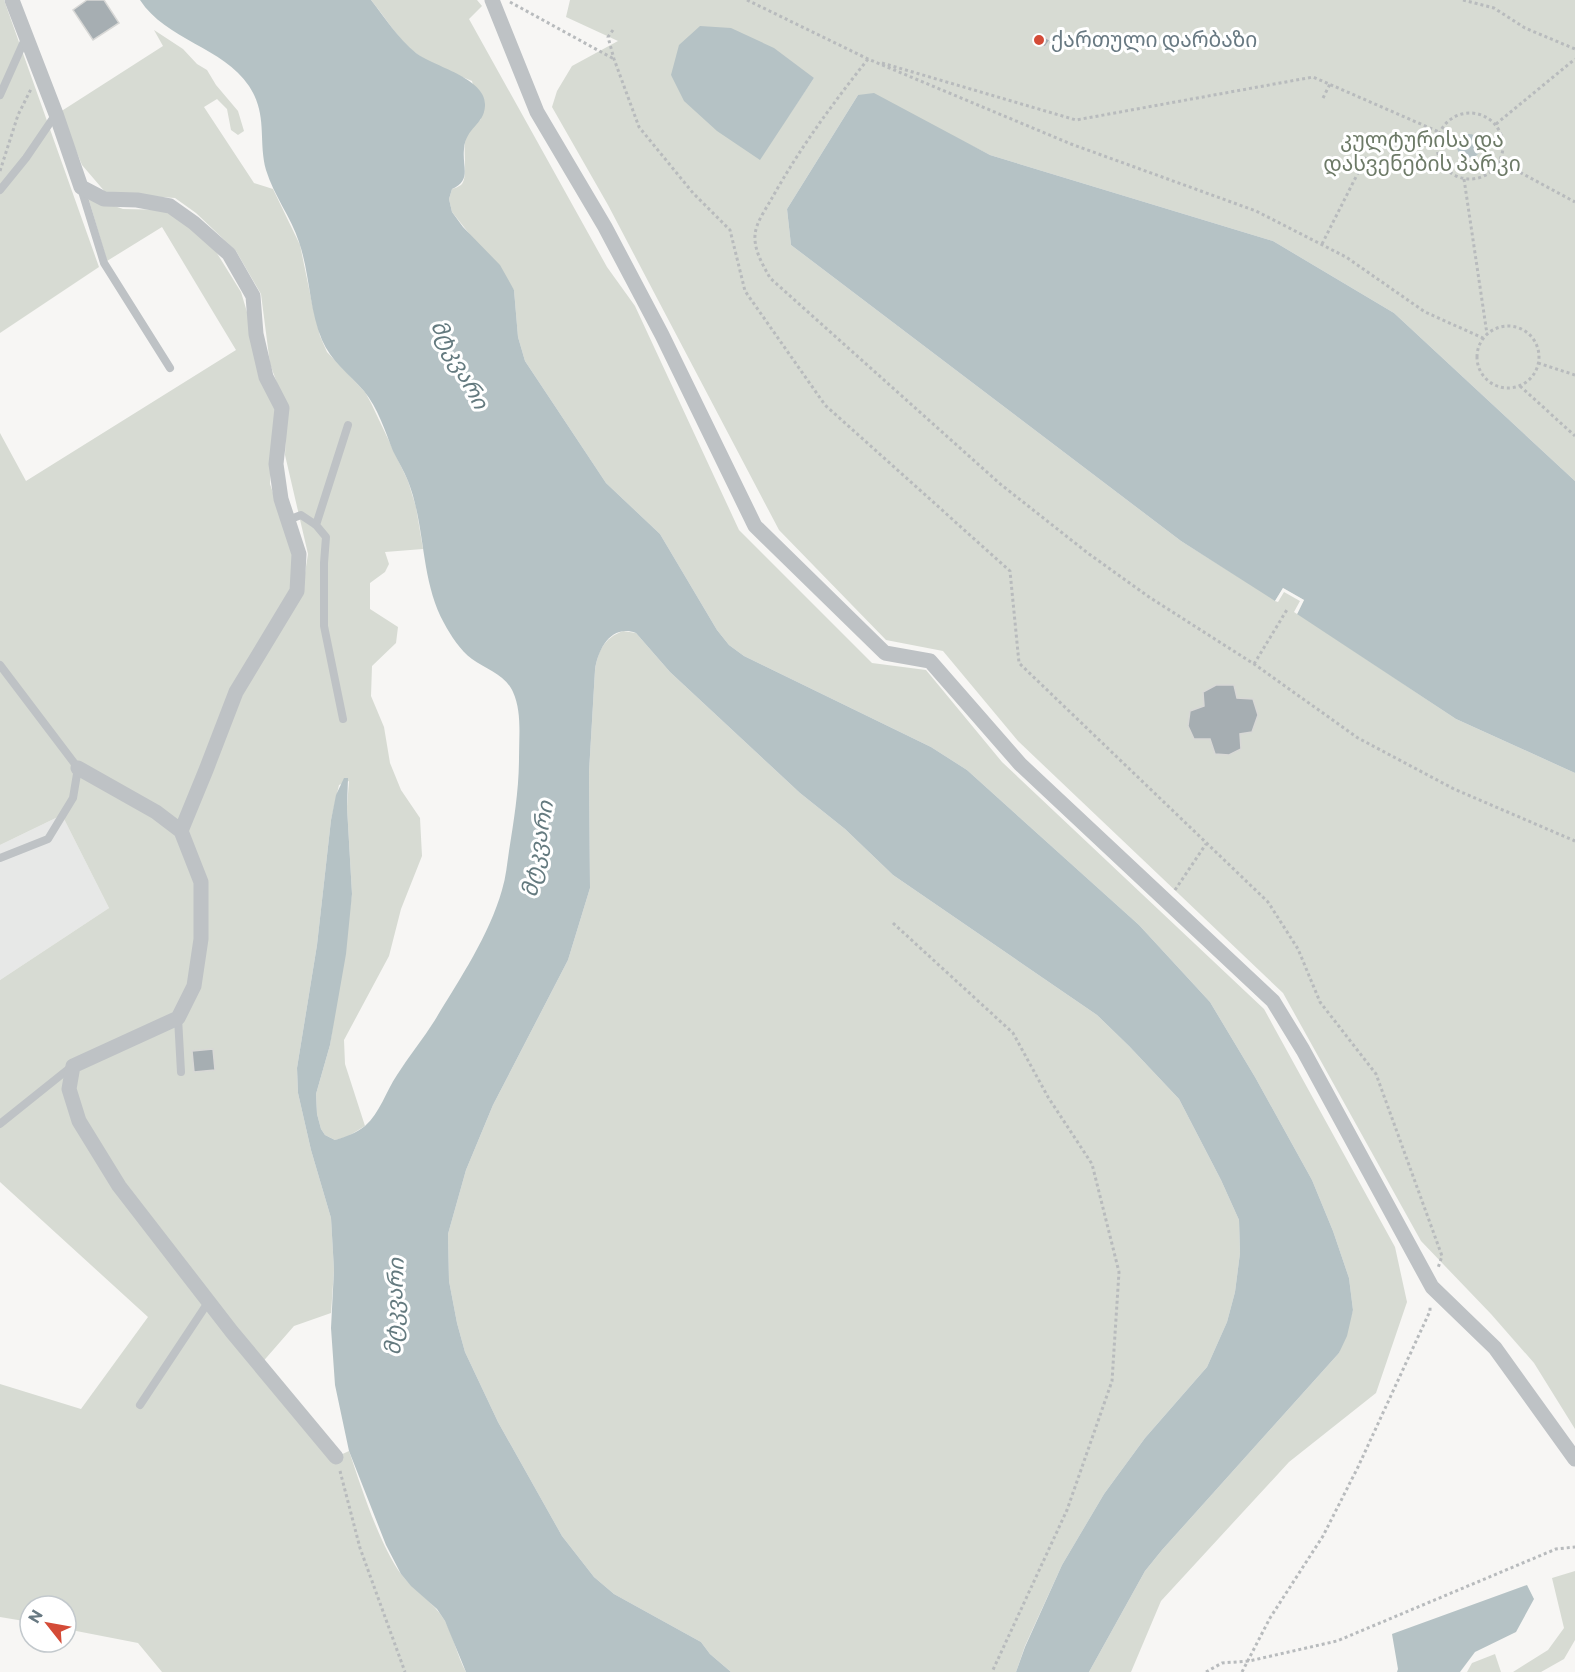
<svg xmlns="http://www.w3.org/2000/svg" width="1575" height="1672" font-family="Commissioner,'Noto Sans Georgian',sans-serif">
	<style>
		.built { fill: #e7e8e7 }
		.green { fill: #d7dbd3; fill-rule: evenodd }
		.water { fill: #b5c2c5 }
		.pier { fill: #f7f6f4 }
		.building { fill: #a6aeb2; stroke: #d8d8d6; stroke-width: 1.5 }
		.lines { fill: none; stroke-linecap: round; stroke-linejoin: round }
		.path { stroke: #b8bbbd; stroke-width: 3; stroke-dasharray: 3 3; stroke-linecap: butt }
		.service { stroke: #bec2c5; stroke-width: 8 }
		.minor { stroke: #bec2c5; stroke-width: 15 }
		.poi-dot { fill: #d44b37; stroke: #fff; stroke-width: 2 }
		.labels { text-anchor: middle; stroke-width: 6; stroke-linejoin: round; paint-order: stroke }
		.poi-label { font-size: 21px; fill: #687982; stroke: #fff; text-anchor: start }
		.park-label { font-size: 21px; fill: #6d7a67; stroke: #fff }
		.water-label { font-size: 22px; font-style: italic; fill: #647a7f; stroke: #fff }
	</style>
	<rect width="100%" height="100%" fill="#f7f6f4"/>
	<path class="built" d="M62 815 109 908 0 980V845Z"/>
	<path class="green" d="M0 0H4L99 267 0 333Z
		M371 0H477L482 6 469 19 607 267 635 306 739 530 872 663 926 670 1002 762 1264 1009 1395 1247 1407 1302 1376 1393 1289 1462 1161 1601 1131 1672H1089L1145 1571 1162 1550 1339 1353 1353 1310 1349 1278 1333 1231 1312 1180 1255 1077 1210 1002 1139 925 967 770 931 747 744 656 729 645 717 630 660 534 606 483 525 361 518 337 514 290 452 212 449 199 452 189C455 188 458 187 461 185 469 178 462 149 466 138 468 130 475 125 481 119L472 81C453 73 433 66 417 54 398 40 386 18 371 0Z
		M570 0H1575V481L1394 313 1273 241 990 155 937 128 858 95 787 209 791 245 1181 541 1275 600 1283 587 1305 600 1297 613 1456 719 1575 773V1429L1534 1363 1491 1314 1421 1241 1283 993 1018 741 943 651 886 640 779 530 608 205 552 107 557 91 572 66 618 41 566 17ZM671 75 814 78 789 115Z
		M154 30 183 49 197 64 207 70 216 85 238 111 244 131 238 135 231 130 227 109 217 99 204 107 254 183 273 189 300 245 312 303 320 336 327 352 365 392 371 403 408 481 416 507 423 549 385 552 389 564 385 572 370 583V609L398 627 396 643 372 666 371 696 384 727 390 763 401 790 420 818 422 856 401 909 389 956 344 1040 345 1064 365 1126 347 1137 335 1140 325 1135 321 1129 317 1114 316 1094 330 1045 352 894 347 807 349 781 339 785 331 820 317 945 297 1068 298 1093 311 1150 331 1218 334 1270 331 1313 294 1326 260 1365 336 1457 349 1451C361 1486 379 1544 401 1574 414 1591 434 1602 445 1621 454 1637 457 1656 466 1672H162L138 1643 66 1629V1606H30V1622L0 1617V1384L81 1409 148 1317 0 1182V980L109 908 62 815 0 845V433L26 481 236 350 162 227 107 261 88 197 123 209 170 210 215 250 241 292 278 416 271 460 270 484 293 552 302 592 308 554 285 455 287 410 270 364 261 294 236 251 196 213 175 198 106 193 82 165 60 112 163 46Z
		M623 631 636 633 670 672 800 793 845 829 893 875 1097 1015 1129 1046 1179 1099 1221 1180 1239 1220 1240 1253 1235 1292 1227 1322 1207 1367 1145 1438 1104 1494 1062 1565 1025 1646 1016 1672H731L710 1654 701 1642 614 1594 594 1577 562 1536 498 1422 465 1352 457 1323 449 1281 448 1234 466 1170 493 1105 568 960 590 888 589 772 595 670C598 651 604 638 623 631Z
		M1575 1571V1640L1564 1659 1541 1672H1513L1548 1650 1564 1628 1552 1578Z
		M1495 1654 1501 1672H1467L1472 1663Z"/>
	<path class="water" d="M140 0H371C385 18 398 38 416 53 434 67 487 78 485 106 484 125 466 127 464 149 462 167 472 180 452 189L449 199 452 212 463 227 500 265 514 290 518 337 525 361 606 483 660 534 717 630 729 645 744 656 931 747 967 770 1139 925 1210 1002 1255 1077 1312 1180 1333 1231 1349 1278 1353 1310 1347 1336 1339 1353 1162 1550 1145 1571 1089 1672H1016L1025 1647 1062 1565 1104 1494 1145 1438 1207 1367 1227 1322 1235 1292 1240 1253 1239 1220 1221 1180 1179 1099 1129 1046 1097 1015 893 875 845 829 800 793 670 672 636 633C611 624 598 649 595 670L589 772 590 888 568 960 493 1105 466 1170 448 1234 449 1281 457 1323 465 1352 498 1422 562 1536 594 1577 614 1594 701 1642 710 1654 731 1672H466L445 1621 437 1609 411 1586 401 1574 386 1545 349 1451 335 1385 331 1328 334 1270 331 1218 311 1150 298 1093 297 1068 317 945 331 820 336 795 344 778H348L347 807 352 894 346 954 330 1045 316 1094 317 1114 321 1129 325 1135 335 1140C346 1137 356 1133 365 1126 380 1113 386 1091 397 1075 409 1056 423 1039 435 1020 459 980 489 936 502 890 506 877 507 864 509 851 514 820 519 789 519 758 519 736 522 712 513 692 506 675 486 669 472 659 460 650 451 636 444 623 420 579 426 527 408 481 404 471 398 461 393 451 385 431 378 408 364 391 349 374 331 361 322 340 309 309 310 274 299 242 291 217 274 196 266 170 258 140 268 115 249 86 223 47 166 40 140 0Z
		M700 26 731 28 774 48 814 78 760 160 717 131 684 101 671 75 679 45Z
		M874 93 990 155 1273 241 1394 313 1575 481V773L1456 719 1297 614 1304 600 1283 588 1275 601 1181 541 791 245 787 209 858 95Z
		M1457 146a12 12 0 1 1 24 0a12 12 0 1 1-24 0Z
		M1527 1585 1534 1599 1516 1632 1475 1652 1460 1672H1397L1398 1669 1392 1634Z"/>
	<path class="pier" d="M1283 588 1304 600 1297 614 1294 612 1300 601 1284 592 1278 602 1275 601Z"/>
	<path class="building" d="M87 0H104L119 23 93 40 73 10Z
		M1039 34 1050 40 1045 47 1035 42Z
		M1216 685H1234L1237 698 1253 699 1258 715 1252 732 1240 734 1241 749 1229 755 1215 754 1210 739H1194L1188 726 1190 711 1204 706 1203 692Z
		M213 1049 215 1070 194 1072 192 1051Z"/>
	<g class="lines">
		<path class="path" d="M747 0 868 59 1071 144 1256 211 1346 257 1425 312 1483 338
			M1463 0 1494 8 1525 28 1575 49
			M510 2 614 59
			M613 30 608 37 614 59 639 127 693 193 730 230 745 291 825 405 1010 571 1019 663 1268 902 1298 949 1320 1002 1376 1074 1442 1256 1438 1268
			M868 59C833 103 800 148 772 198 766 209 756 222 755 235 754 251 763 265 770 278L999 483 1089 554 1149 597 1254 664 1358 738 1454 789 1575 841
			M882 63 1076 120 1313 77 1439 132
			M1323 98 1330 84
			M1437 146a33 33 0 1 1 66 0a33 33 0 1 1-66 0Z
			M1496 124 1575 59
			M1499 161 1575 202
			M0 171 18 115 31 89
			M1464 179 1487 334
			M1322 244 1366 157
			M1477 357a31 31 0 1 1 62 0a31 31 0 1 1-62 0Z
			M1538 363 1575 375
			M1520 386 1575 436
			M1254 664 1288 608
			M1175 890 1206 844
			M893 923 1013 1033 1048 1097 1092 1164 1119 1272 1112 1381 1067 1510 992 1672
			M340 1471 360 1548 405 1672
			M1206 1672 1222 1663 1249 1661 1337 1641 1556 1549 1575 1547
			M1242 1672 1270 1618 1323 1536 1358 1467 1430 1311V1306"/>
		<path class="service" d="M0 95 26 37
			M81 188 104 263 170 368
			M0 190 26 158 56 114
			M288 520 301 515 316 525 326 537 324 563V626L343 719
			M316 525 348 425
			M0 665 78 768 73 798 48 839 0 858
			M178 1018 181 1072
			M0 1124 71 1067
			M140 1405 209 1301"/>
		<path class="minor" d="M12 0 56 114 81 187 104 199 137 200 170 206 194 223 229 254 253 296 256 334 266 377 282 408 276 464 281 499 299 554 297 591 236 692 206 770 181 831
			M492 0 537 112 605 227 662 335 755 526 885 653 930 661 1020 764 1273 1001 1303 1050 1432 1287 1495 1348 1575 1459
			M78 768 156 812 181 831 201 882V939L194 986 178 1018 73 1066 69 1089 79 1121 119 1186 232 1332 336 1457"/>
	</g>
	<circle class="poi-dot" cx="1039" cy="40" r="6"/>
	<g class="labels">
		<g class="poi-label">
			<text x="1051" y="47">ქართული დარბაზი</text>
		</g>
		<g class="park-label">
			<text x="1422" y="147">კულტურისა და<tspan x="1422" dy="24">დასვენების პარკი</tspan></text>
		</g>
		<g class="water-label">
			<text transform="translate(460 364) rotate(62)" y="8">მტკვარი</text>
			<text transform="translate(537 849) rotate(-80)" y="8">მტკვარი</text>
			<text transform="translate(394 1307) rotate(-88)" y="8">მტკვარი</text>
		</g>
	</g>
	<g transform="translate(48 1624) rotate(301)"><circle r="28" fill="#ffffff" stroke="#c3c9cd" stroke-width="1.5"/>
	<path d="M0-4.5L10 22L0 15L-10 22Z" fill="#d44b37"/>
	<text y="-9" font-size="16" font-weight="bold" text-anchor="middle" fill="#687982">N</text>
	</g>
</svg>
